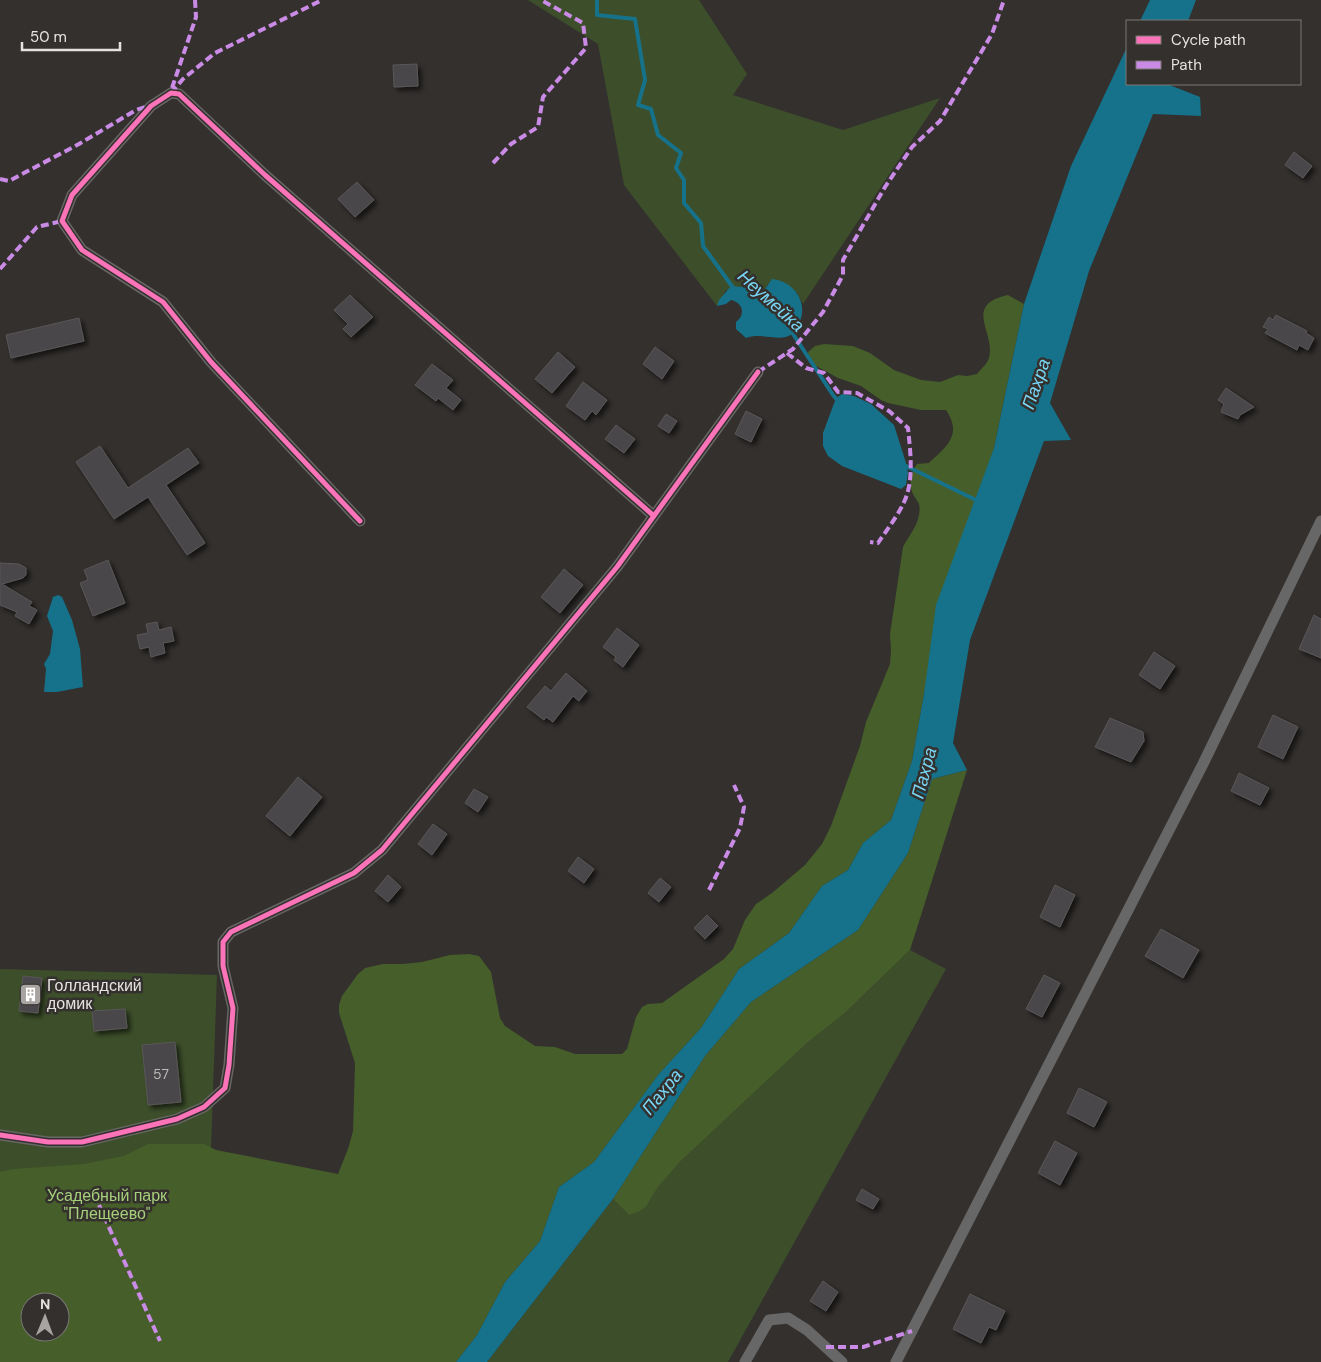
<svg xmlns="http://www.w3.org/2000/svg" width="1321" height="1362" font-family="'DM Sans',sans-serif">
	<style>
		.green { fill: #3d4f2a; fill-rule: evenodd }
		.forest { fill: #465e2a; fill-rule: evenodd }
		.water { fill: #16728a }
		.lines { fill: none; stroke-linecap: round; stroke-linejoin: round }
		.stream { stroke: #16728a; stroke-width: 4 }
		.building { fill: #4a4748; stroke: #595757; filter: url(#shadow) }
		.minor { stroke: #686767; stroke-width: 11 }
		.quiet { stroke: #ca8be6; stroke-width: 4; stroke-dasharray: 8 4; stroke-linecap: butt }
		.cycleway-casing { stroke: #34302d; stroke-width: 8 }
		.cycleway { stroke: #fb73b8; stroke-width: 5 }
		.labels { text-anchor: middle; stroke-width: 5; stroke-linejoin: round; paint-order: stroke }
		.number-label { font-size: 14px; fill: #bebcbb }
		.poi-label { font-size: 16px; fill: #e5e3e1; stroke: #34302d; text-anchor: start }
		.park-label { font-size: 16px; fill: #a6d07a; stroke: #34302d }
		.water-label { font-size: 18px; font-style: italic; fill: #78d6f4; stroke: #34302d }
	</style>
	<defs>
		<filter id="shadow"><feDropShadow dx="3.5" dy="3.5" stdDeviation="2.5" flood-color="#0009"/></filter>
	</defs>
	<rect width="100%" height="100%" fill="#33302e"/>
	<path class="green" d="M528 0H699L747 74 733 95 843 130 940 98 803 304 797 293 783 282 768 284 765 289H754L748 287 726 290 717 306 624 185 598 44Z
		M910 950 946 969 728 1362H487L613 1199 629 1215 646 1207 658 1187 681 1161 807 1043 845 1013Z
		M0 969 217 975 210 1177 331 1362H0ZM30 1302H60V1332H30Z"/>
	<path class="forest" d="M1008 295 1024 304 994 448 924 694 912 761 891 820 863 843 848 870 822 886 789 933 739 969 701 1028 658 1075 594 1162 559 1187 540 1241 505 1282 477 1335 456 1362H0V1172L14 1169 84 1164 124 1156 148 1144H204L216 1150 338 1174 348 1149 353 1131 355 1063 339 1013V1005L342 996 358 974 365 968 383 964H403L422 962 450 955 469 954 479 956 491 972 500 1018 505 1026 535 1046 555 1047 575 1054H622L627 1049 636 1017 642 1007 648 1004 662 1003 724 959 733 949 745 920 756 904 772 893 805 865 822 844 831 826 860 746 866 722 890 664 891 651 890 634 903 547C908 537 917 527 919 515 921 503 918 503 913 494 908 484 912 472 917 464L929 463C946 447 963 435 946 410H921L888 403 881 400 861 386 838 378 809 362 808 352 815 346 824 344 853 346 870 353 894 370 921 380 931 381 940 382 958 375 967 376 977 374C981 369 987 364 989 358 996 333 962 305 1008 295ZM30 1302H60V1332H30Z
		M967 770 910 950 845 1013 807 1043 681 1161 658 1187 646 1207 638 1212 629 1215 613 1199 705 1056 751 1002 858 930 908 853 932 779Z"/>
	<path class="water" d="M1150 0H1196L1188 21H1140Z
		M1127 47V84H1167L1200 97 1201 116 1153 114 1089 271 1050 403 1071 440 1044 441 970 640 953 743 967 770 932 779 908 853 858 930 751 1002 705 1056 613 1199 487 1362H456L477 1335 505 1282 540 1241 559 1187 594 1162 658 1075 701 1028 739 969 789 933 822 886 848 870 863 843 891 820 912 761 924 694 936 605 994 448 1024 304 1071 166Z
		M772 279C793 281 808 301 800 321 798 325 797 331 792 334 780 343 762 332 746 338L736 329V322C746 314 743 303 731 300L726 304 717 306 719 300 731 286 765 289Z
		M842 394 854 396 871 404 894 425 907 466 908 473 906 485 901 489 842 466 828 456 823 446V433L836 398Z
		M58 595 62 597 72 620 80 649 83 687 57 692H44L46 669 44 664 50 654 53 631 47 616 53 597Z"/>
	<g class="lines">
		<path class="stream" d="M597 0V15L635 19 645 80 638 105 651 109 658 135 681 153 676 168 684 180V203L701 223 703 246 734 289
			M789 331 793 334 833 395 838 401
			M904 465 978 501"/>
	</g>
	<path class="building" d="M417 64 418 86 394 87 393 65Z
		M1294 152 1312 166 1303 178 1285 165Z
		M357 182 374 200 355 217 338 199Z
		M350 295 373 317 351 337 343 329 348 324 334 310Z
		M1276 315 1307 331 1306 333 1314 338 1308 350 1299 345 1297 350 1265 333 1268 329 1263 327 1269 317 1273 320Z
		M79 318 84 341 11 358 6 335Z
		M655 347 674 361 662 379 643 364Z
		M558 352 575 367 552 393 535 379Z
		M432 364 453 380 446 388 461 400 453 410 438 398 436 401 415 385Z
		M583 382 607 400 596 415 592 411 585 420 566 406Z
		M1226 388 1254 407 1240 415 1238 419 1221 412 1224 404 1218 400Z
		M746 411 762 419 751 442 735 434Z
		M666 414 677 421 669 433 658 426Z
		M616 425 635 439 624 453 605 439Z
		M100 446 128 488 188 448 199 463 166 485 205 543 187 555 148 497 114 519 76 462Z
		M108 560 125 603 93 616 80 583 88 580 84 570Z
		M0 563 19 564 26 568V575L23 578 2 584 32 602 29 606 37 610 29 624 15 616 17 612 0 605Z
		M564 569 583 585 560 613 541 597Z
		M1314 615 1321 619V658L1299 649Z
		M157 622 159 630 171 627 174 641 163 643 165 653 151 657 149 647 140 649 137 635 148 633 146 624Z
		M617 628 639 645 623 667 614 660 616 657 603 647Z
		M1154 652 1175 666 1160 689 1139 675Z
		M566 673 587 691 579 701 573 696 553 722 546 717 544 720 527 707 545 686 551 691Z
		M1273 715 1298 727 1283 759 1258 747Z
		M1110 718 1143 732 1144 741 1131 762 1095 747Z
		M1239 773 1269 788 1260 805 1231 791Z
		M298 777 322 797 290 836 266 816Z
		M474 789 488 797 478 812 465 803Z
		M433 824 447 834 432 855 418 844Z
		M578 857 594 869 584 883 568 871Z
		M388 875 401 887 388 902 375 891Z
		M660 878 671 887 659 902 648 893Z
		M1055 885 1075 895 1060 927 1040 917Z
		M707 915 718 926 705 939 694 928Z
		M1161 929 1199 950 1183 978 1145 956Z
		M1044 975 1060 983 1042 1017 1026 1009Z
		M23 976 42 978 38 1013 19 1011Z
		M125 1009 127 1028 94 1031 92 1011Z
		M175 1042 181 1102 148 1105 142 1045Z
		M1079 1088 1107 1102 1094 1127 1067 1113Z
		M1055 1141 1077 1153 1060 1185 1038 1173Z
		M862 1189 879 1199 873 1209 856 1200Z
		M823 1281 838 1292 826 1311 810 1301Z
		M970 1294 1005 1311 996 1330 989 1327 981 1343 953 1329Z"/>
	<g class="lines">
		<path class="minor" d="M360 521 211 362 163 302 82 250 62 221 72 195 151 106 171 93 179 94 265 175 654 516
			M0 1135 48 1142H82L177 1119 204 1107 225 1088 229 1065 233 1008 223 966V942L231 932 354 873 382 850 617 567 758 372
			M745 1362 769 1320 788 1318 807 1330 842 1362
			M896 1362 1203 764 1321 521"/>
		<path class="quiet" d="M172 88 196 17 195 0
			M171 93 183 79 215 53 322 0
			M493 163 511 144 538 127 543 97 586 48 583 23 541 0
			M0 179 9 181 79 144 136 110 148 106
			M0 269 37 227 62 221
			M787 353 806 368 824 373 838 392 857 393 889 411 908 428C910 448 913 471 908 491 904 508 888 528 878 543L870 542
			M758 372 793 349 823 312 843 275V260L885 187 912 147 940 121 992 34 1004 0
			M709 890 740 828 744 807 734 785
			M99 1205 160 1341
			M826 1347H863L912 1331"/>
		<defs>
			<path id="cycleway" d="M360 521 211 362 163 302 82 250 62 221 72 195 151 106 171 93 179 94 265 175 654 516
				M0 1135 48 1142H82L177 1119 204 1107 225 1088 229 1065 233 1008 223 966V942L231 932 354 873 382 850 617 567 758 372"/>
		</defs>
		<use href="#cycleway" class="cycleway-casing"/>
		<use href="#cycleway" class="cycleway"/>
	</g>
	<defs>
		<symbol id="building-square" viewBox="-11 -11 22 22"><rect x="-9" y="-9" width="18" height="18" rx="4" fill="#a7a4a2" stroke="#34302d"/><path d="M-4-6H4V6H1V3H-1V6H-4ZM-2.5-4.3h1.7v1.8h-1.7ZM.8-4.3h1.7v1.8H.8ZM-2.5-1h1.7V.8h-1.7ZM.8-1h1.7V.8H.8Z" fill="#fff"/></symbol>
	</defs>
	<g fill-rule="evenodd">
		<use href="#building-square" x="18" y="982" width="25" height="25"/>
	</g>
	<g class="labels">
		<g class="number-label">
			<text x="161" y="1079">57</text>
		</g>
		<g class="poi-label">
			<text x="47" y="991">Голландский<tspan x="47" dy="18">домик</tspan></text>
		</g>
		<g class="park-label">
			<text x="107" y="1201">Усадебный парк<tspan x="107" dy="18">"Плещеево"</tspan></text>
		</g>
		<g class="water-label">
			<text transform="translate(771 301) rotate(42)" y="6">Неумейка</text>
			<text transform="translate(1036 384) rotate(-71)" y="6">Пахра</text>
			<text transform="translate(924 773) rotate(-75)" y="6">Пахра</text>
			<text transform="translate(662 1092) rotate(-51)" y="6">Пахра</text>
		</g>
	</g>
	<rect x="1126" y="20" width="175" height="65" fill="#34302d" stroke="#7b7875"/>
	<rect x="1136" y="36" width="25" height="8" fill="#fb73b8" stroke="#7b7875"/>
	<text x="1171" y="45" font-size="15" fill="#e5e3e1">Cycle path</text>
	<rect x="1136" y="61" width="25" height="8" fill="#ca8be6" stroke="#7b7875"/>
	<text x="1171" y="70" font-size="15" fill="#e5e3e1">Path</text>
	<g transform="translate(45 1317) rotate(1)"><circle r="24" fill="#34302d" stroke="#7b7875"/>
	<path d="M0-4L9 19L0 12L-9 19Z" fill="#a7a4a2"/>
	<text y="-8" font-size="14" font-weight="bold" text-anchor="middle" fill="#e5e3e1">N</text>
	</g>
	<path d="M22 42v8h98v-8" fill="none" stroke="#e5e3e1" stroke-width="2.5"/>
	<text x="30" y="42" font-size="15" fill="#e5e3e1" stroke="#34302d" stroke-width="4" paint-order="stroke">50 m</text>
</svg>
